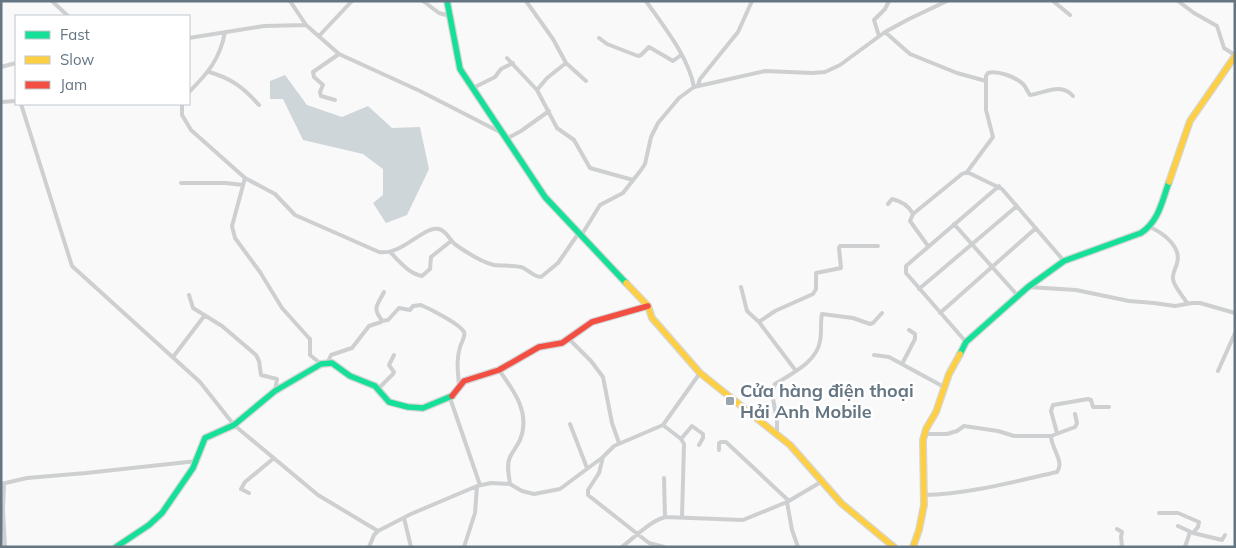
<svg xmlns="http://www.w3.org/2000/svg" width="1236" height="548" font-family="Mulish,sans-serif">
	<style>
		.water { fill: #ced6d9 }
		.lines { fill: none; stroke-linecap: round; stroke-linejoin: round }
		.fast-casing { stroke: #d5d6d7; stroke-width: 8 }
		.slow-casing { stroke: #d5d6d7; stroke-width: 8 }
		.jam-casing { stroke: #d5d6d7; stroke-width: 8 }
		.street { stroke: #cecfd0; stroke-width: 4 }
		.fast { stroke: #16e098; stroke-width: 5.5 }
		.slow { stroke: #ffcf43; stroke-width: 5.5 }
		.jam { stroke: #f24e42; stroke-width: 5.5 }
		.poi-dot { fill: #99a4ac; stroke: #fff; stroke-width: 2 }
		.labels { text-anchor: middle; stroke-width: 5; stroke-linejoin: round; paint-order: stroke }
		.poi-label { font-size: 18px; font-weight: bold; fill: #657683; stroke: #fff; text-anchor: start }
	</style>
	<rect width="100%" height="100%" fill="#f9f9f9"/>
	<path class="water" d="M285 75 307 105 342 117 368 106 392 128 420 127 429 169 407 215 386 223 373 203 383 195V169L363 154 303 140 283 99H270V81Z"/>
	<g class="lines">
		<defs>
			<path id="fast" d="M447 1 460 69 545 197 626 283
				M960 354 966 342 1028 287 1064 261 1141 233C1159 221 1162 201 1169 182
				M116 547 149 525 162 513 193 468 205 438 234 425 275 391 321 364 332 363 350 376 375 386 389 402 408 407 423 408 452 396"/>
			<path id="slow" d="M1169 182 1190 121 1235 56
				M626 283 648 306 652 318 700 373 790 445 841 503 894 547
				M913 547 919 530 924 505 923 440 926 429 936 412 949 374 960 354"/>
			<path id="jam" d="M452 396 464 381 499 370 539 347 562 343 592 322 648 306"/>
		</defs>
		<use href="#fast" class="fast-casing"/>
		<use href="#slow" class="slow-casing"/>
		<use href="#jam" class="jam-casing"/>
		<path class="street" d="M52 1 68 16
			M290 1 306 25 339 54 420 91 500 132
			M423 1 439 13 450 16
			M526 1 553 39 566 63 586 81
			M646 1C664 27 688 56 694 87
			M1053 1 1070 15
			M1178 1 1194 13 1217 26 1224 48 1235 55
			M885 32 910 54 957 73 986 81
			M319 36 352 1
			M879 36 874 20 885 9 889 1
			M189 38 264 26 306 25
			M599 38 607 44 638 56 641 55 649 47 673 61 681 55
			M507 58 537 90 557 128 574 140 590 168 633 180
			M1 67 16 63
			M209 72C231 78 244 88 259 105
			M698 85 700 79 738 32 752 1
			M473 88 495 77 501 69 513 63
			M537 90 547 78 566 63
			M189 92C208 73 220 59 225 32
			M335 100 321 96 320 92 323 85 314 77 313 72 339 54
			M1 102 16 101
			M21 104 72 266 200 382 234 425 318 495 378 531
			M182 104V115L191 130 245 178 275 194 295 215 379 252C402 256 424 225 439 229 447 231 450 241 456 245 466 252 481 262 494 265 502 266 512 265 521 267 528 269 533 277 541 277L558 263 578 234
			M506 139 521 131 549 111
			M967 172 1002 189 1064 261
			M245 178 232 226 235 238 260 272 282 308 308 337 310 339V355L321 364
			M181 183H226L243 185
			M888 204 892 199C901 201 909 206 913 214
			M954 224 1018 296
			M1150 227C1163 233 1182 247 1177 263 1176 268 1172 273 1173 279 1174 287 1183 296 1187 303
			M581 236 600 205 623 193 641 170 645 164 651 137 658 123 679 98 694 87 765 71 812 73 825 72 840 65 885 32 909 19 947 1
			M928 246 910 221 913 214 962 174 967 172 993 137 986 110V76L988 73C997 70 1016 77 1023 84 1026 87 1027 91 1030 95 1045 93 1061 82 1073 96
			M390 252C399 261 409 274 422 276L430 269 431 257 451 241
			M741 287 747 311 759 322 796 371
			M1028 287 1076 290 1129 301 1154 303 1175 306 1192 303H1200L1235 313
			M919 289 1017 206
			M189 295 193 308 222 326 256 355 259 361 261 375 277 379 275 391
			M940 313 1036 228
			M382 321 388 320 399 308 410 310 413 306 421 305C430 309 460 324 464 332 466 336 461 343 460 347 456 360 458 372 459 385
			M759 322 775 311 813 294 816 289V273L841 268 839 248 840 246H878
			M568 338 591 361 603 377 612 423 619 443
			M966 342 906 273V266L999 186
			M874 355 889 357 944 387
			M173 357 205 315
			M328 362 331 355 352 348 369 326 381 322V319C372 308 378 304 384 292
			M902 364 915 339V334L909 330
			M499 370C514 391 531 413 520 440 517 446 513 451 510 457 506 465 509 475 510 484
			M1218 371 1235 333
			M378 389 393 374 394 372 389 365 394 355
			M450 398 480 485
			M570 424 587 468
			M663 425 681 439 684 444 682 517
			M1057 433 1051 411 1053 405 1088 399 1091 400 1093 407H1109
			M777 434V421L772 393 775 384C791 374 817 362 820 341 822 332 820 323 822 314L853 318 870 324 873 323 882 313
			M925 434H947L957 431 964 426 998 431 1014 436H1051L1075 427 1077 423 1075 414
			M681 439 692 426 703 434V438L699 445
			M719 450V443L721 442H726L789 501
			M603 457 599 473 588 490V495L649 543 664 547
			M664 478 665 517
			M1 484 27 478 86 473 197 461
			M2 485 4 484 3 510 5 547
			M249 493 241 489 245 482 274 458
			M923 495C969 494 1013 482 1057 472 1065 462 1051 448 1051 436
			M787 502 792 530 798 547
			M1159 513H1178L1199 522 1198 527 1193 533
			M404 518 411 547
			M1178 526 1193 533 1222 540 1225 535
			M1117 529 1122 532 1121 537 1122 547
			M369 547 374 535 378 531 411 514 477 486 491 483 510 484 522 491 534 494 560 489 603 457 614 446 663 425 700 373
			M464 547 475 513 477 486
			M622 547C636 536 649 522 665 517L743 520 787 502 821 482
			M1185 547 1190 532"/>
		<use href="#fast" class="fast"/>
		<use href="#slow" class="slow"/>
		<use href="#jam" class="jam"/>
	</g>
	<rect class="poi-dot" x="725" y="396" width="10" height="10" rx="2.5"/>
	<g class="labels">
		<g class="poi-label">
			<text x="740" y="397">Cửa hàng điện thoại<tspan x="740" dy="21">Hải Anh Mobile</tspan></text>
		</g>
	</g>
	<rect width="1236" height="548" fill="none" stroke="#657683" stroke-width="5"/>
	<rect x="15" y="15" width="175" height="90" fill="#ffffff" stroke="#c1c8cd"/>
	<rect x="25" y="31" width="25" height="8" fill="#16e098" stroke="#c1c8cd"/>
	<text x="60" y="40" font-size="15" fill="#657683">Fast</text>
	<rect x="25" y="56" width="25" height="8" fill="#ffcf43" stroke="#c1c8cd"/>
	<text x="60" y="65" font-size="15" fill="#657683">Slow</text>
	<rect x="25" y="81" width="25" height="8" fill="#f24e42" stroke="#c1c8cd"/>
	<text x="60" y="90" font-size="15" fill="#657683">Jam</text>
</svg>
